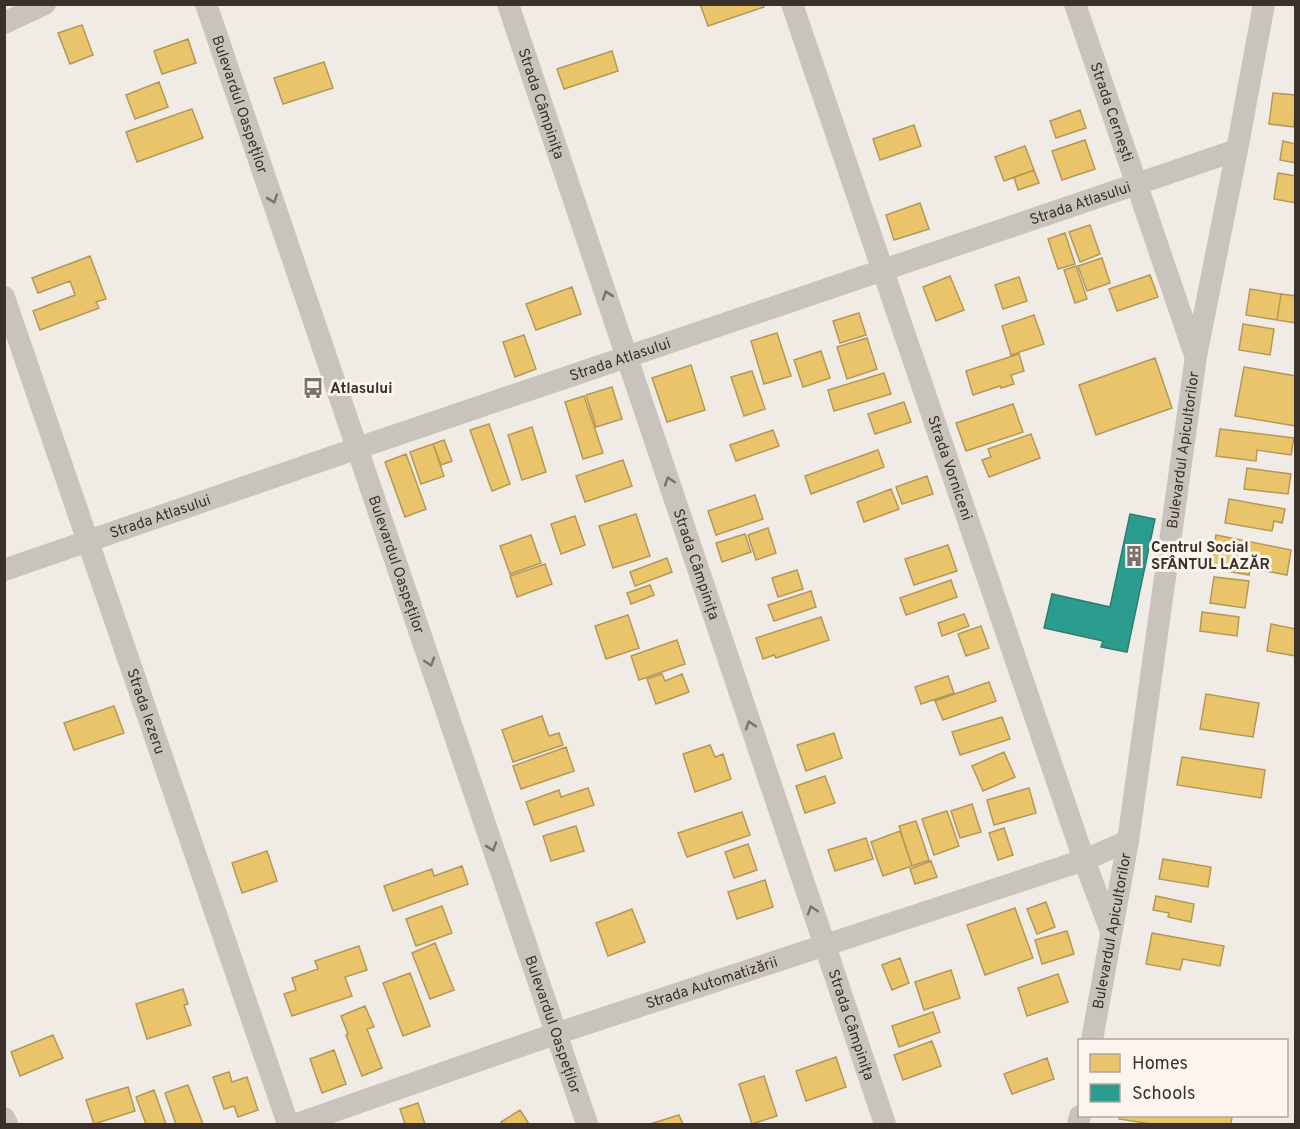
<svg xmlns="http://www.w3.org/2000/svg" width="1300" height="1129" font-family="Overpass,sans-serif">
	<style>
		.homes { fill: #e9c46a; stroke: #b59857; stroke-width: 1.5 }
		.schools { fill: #2a9d8f; stroke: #2f7c71; stroke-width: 1.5 }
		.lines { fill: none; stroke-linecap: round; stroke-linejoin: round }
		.minor { stroke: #c9c3be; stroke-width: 22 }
		.oneway { stroke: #7b726d }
		.labels { text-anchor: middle; stroke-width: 6; stroke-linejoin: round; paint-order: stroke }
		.street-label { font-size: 15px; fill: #3b302b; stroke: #fbf5ee }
		.poi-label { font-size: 15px; font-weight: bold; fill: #3b302b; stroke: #fbf5ee; text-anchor: start }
	</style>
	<rect width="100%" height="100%" fill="#f0ebe5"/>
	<path class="homes" d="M700 4H763L764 7 708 26Z
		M82 25 93 55 70 64 58 33Z
		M188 39 196 63 162 74 154 51Z
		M612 51 618 71 564 89 557 69Z
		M324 62 333 88 283 104 274 78Z
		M159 82 168 107 135 119 126 95Z
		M1273 93 1296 95 1294 127 1269 124Z
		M192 109 203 138 137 162 126 132Z
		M1080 110 1086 128 1056 138 1050 121Z
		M914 125 921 146 880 160 873 139Z
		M1085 140 1095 169 1062 180 1052 151Z
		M1283 141 1296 144V163L1280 160Z
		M1025 146 1034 170 1004 181 995 157Z
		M1034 170 1039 183 1018 190 1014 177Z
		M1278 173 1296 176V203L1274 199Z
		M920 203 929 229 894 240 886 215Z
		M1090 225 1100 254 1080 262 1069 232Z
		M1065 233 1075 264 1058 269 1048 239Z
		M90 256 106 299 96 302 99 308 40 330 33 311 75 295 70 281 38 293 32 278Z
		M1102 258 1110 283 1087 291 1078 266Z
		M1076 266 1087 299 1075 303 1064 270Z
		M1150 275 1158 297 1117 311 1109 289Z
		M950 276 964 310 936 321 923 287Z
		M1019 277 1027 301 1003 309 995 285Z
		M572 287 581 314 536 330 526 304Z
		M1250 289 1281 294 1277 320 1246 315Z
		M1281 294 1296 296V323L1277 320Z
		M859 313 866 335 840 343 833 321Z
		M1034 315 1044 344 1011 355 1002 326Z
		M1243 324 1274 329 1270 355 1239 350Z
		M777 333 791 376 764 384 751 341Z
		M524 335 536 369 515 377 503 342Z
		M867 338 877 369 847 379 837 347Z
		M821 351 830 378 803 387 794 360Z
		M1019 354 1024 371 1011 375 1014 384 1001 388 1000 386 973 395 966 371Z
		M1155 358 1172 408 1096 435 1079 385Z
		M691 365 705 410 667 422 652 378Z
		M1244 367 1296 376V426L1235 416Z
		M752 371 765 409 744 416 731 377Z
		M884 373 891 394 834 411 828 390Z
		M612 387 622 419 596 427 586 395Z
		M584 396 603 453 583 459 565 402Z
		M904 402 911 422 875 434 868 414Z
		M1013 404 1023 432 966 451 956 423Z
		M489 424 510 484 492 491 470 430Z
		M532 427 546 472 522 480 508 435Z
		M1220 429 1294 438 1291 455 1257 450 1256 461 1216 456Z
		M773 430 779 446 736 461 730 445Z
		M1031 434 1040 458 989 477 982 460 991 457 988 449Z
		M444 440 452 461 441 465 433 444Z
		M433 444 444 476 421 484 410 452Z
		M878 450 884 467 811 494 805 476Z
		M406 454 426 509 405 517 385 462Z
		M623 460 632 486 585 502 576 476Z
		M1247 468 1291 474 1288 494 1244 489Z
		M927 476 933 494 902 504 896 487Z
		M891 489 899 509 864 522 857 502Z
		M755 495 763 519 716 535 708 511Z
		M1229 499 1285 509 1282 523 1274 521 1272 531 1225 523Z
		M636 514 650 556 613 568 599 526Z
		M575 516 585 545 561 554 551 524Z
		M768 528 776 553 756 560 748 535Z
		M745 534 751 552 722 562 716 543Z
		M531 535 541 563 510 574 500 546Z
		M1216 535 1291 550 1287 575 1250 568 1249 575 1210 568Z
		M948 545 957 571 914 585 905 559Z
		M667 558 672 572 635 586 630 572Z
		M545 564 552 584 517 597 510 576Z
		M797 570 803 589 778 597 772 578Z
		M1214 577 1249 581 1245 608 1210 603Z
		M951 580 957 597 906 615 900 598Z
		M650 585 654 595 631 604 627 593Z
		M811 591 816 607 774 621 768 605Z
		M1202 612 1239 617 1237 636 1200 631Z
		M964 614 969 626 942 636 938 623Z
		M628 615 639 648 606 659 595 626Z
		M821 617 829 640 776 658 774 655 763 659 756 638Z
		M1271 624 1296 629V656L1267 651Z
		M981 626 989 648 966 656 958 634Z
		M677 640 685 664 639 680 631 656Z
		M662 674 665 681 682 674 689 692 656 704 647 679Z
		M948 676 954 693 921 704 915 687Z
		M989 682 996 701 943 720 935 701Z
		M1206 694 1259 703 1253 737 1200 729Z
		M114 706 124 733 74 750 64 723Z
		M542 716 549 736 559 733 563 745 513 762 502 730Z
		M1002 717 1010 739 960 755 952 732Z
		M834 733 842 758 806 771 797 745Z
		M710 745 715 757 723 754 731 779 695 792 683 754Z
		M566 747 574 771 521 789 513 766Z
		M1004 752 1015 777 983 791 972 766Z
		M1182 757 1265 770 1261 798 1177 785Z
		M825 776 835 803 805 813 796 786Z
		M588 788 594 805 534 825 526 802 559 790 561 797Z
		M1029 788 1036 813 994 825 987 800Z
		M972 804 981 832 960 838 951 811Z
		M947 811 959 846 934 855 922 819Z
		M742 812 750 835 687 857 678 833Z
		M916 821 929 860 912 866 899 826Z
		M576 826 584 851 551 861 543 836Z
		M1004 828 1013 855 998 860 989 833Z
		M900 831 912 866 883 876 871 842Z
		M866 838 873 859 835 871 828 850Z
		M748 844 757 870 734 878 725 852Z
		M267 851 277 881 242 893 232 863Z
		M1163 859 1211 867 1208 887 1159 879Z
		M931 861 937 877 915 884 910 869Z
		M462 866 468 884 393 911 384 886 432 869 434 876Z
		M765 880 773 907 737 919 728 892Z
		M1156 896 1194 904 1191 922 1168 917 1169 913 1153 910Z
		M1046 902 1055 927 1037 934 1027 909Z
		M442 906 452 933 416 946 406 919Z
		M1015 908 1033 958 985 975 967 925Z
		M632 909 645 942 608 956 596 923Z
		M1067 931 1074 954 1042 964 1035 940Z
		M1152 933 1224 946 1220 966 1183 959 1180 970 1146 964Z
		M435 943 454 990 430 999 412 953Z
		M359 946 367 970 345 977 352 996 292 1016 284 994 296 990 292 978 318 969 315 961Z
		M900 958 909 983 892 990 882 965Z
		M951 970 960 998 924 1010 915 982Z
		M410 973 430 1026 403 1036 383 983Z
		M1058 974 1068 1002 1027 1016 1018 988Z
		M183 989 188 1004 184 1005 191 1025 147 1039 136 1004Z
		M365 1006 374 1027 367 1029 382 1068 362 1076 346 1035 348 1034 341 1016Z
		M933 1012 940 1032 899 1047 892 1026Z
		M53 1035 63 1058 20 1076 11 1052Z
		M932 1041 941 1066 903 1080 894 1055Z
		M334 1050 346 1084 322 1093 310 1059Z
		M836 1057 846 1087 806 1101 796 1071Z
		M1047 1058 1054 1079 1012 1094 1004 1074Z
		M229 1072 232 1082 247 1077 258 1110 238 1117 234 1106 224 1109 213 1077Z
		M764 1076 777 1116 752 1124 739 1084Z
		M188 1085 203 1124H176L165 1093Z
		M128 1087 135 1111 94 1124 86 1100Z
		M154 1090 166 1124H146L136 1097Z
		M418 1103 425 1124H405L400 1109Z
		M520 1110 529 1124H503L501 1122Z
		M679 1115 683 1124H650Z
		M1120 1116H1232L1231 1124H1151L1119 1119Z"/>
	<path class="schools" d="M1130 514 1155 519 1127 652 1101 647 1103 641 1044 628 1052 594 1110 607Z"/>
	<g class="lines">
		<g class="minor">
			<path id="s1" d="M206 4 587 1124"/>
			<path id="s2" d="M508 4 885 1124"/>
			<path id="s3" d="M792 4 1084 860 1111 931"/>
			<path id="s4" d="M1075 4 1195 355"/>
			<path d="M4 23 45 4"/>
			<path id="s5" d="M4 297 288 1124"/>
			<path id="s6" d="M4 570 358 448 1237 150"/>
			<path id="s7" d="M1092 1040 1128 841 1196 356 1237 150 1264 4"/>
			<path d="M4 1118 7 1124"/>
			<path id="s8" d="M297 1124 555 1034 1084 860 1128 841"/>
			<path d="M1078 1124 1080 1116"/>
		</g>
	</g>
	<defs><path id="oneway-chevron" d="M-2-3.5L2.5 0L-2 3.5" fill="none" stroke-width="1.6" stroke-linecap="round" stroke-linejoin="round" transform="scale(1.5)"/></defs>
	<g class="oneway">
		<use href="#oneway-chevron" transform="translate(273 199) rotate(71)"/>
		<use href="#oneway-chevron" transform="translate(607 295) rotate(-109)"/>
		<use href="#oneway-chevron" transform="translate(669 481) rotate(-108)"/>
		<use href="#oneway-chevron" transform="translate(430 662) rotate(72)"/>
		<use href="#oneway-chevron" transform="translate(750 725) rotate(-108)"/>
		<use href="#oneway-chevron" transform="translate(492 847) rotate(71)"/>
		<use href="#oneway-chevron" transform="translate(812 910) rotate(-108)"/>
	</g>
	<defs>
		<symbol id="bus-bare" viewBox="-9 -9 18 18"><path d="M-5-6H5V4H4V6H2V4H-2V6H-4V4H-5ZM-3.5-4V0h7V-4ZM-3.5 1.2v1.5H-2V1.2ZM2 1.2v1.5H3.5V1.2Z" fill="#7a716c" stroke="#fbf5ee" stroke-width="2.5" paint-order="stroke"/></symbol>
		<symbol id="building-bare" viewBox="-9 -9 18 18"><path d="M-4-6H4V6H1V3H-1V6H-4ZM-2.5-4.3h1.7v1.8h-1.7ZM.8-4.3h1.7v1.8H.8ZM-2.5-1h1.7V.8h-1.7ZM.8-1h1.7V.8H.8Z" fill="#7a716c" stroke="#fbf5ee" stroke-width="2.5" paint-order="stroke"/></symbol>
	</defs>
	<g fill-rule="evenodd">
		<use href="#bus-bare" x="298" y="373" width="30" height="30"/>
		<use href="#building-bare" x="1119" y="541" width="30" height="30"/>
	</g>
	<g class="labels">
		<g class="street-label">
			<text dy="5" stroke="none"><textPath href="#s1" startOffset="106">Bulevardul Oaspeților</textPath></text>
			<text dy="5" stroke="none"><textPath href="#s2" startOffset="105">Strada Câmpinița</textPath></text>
			<text dy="5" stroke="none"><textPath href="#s4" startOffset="114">Strada Cernești</textPath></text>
			<text dy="5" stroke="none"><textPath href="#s6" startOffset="1137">Strada Atlasului</textPath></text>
			<text dy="5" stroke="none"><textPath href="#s6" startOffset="651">Strada Atlasului</textPath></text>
			<text dy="5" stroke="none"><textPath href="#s7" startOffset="597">Bulevardul Apicultorilor</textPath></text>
			<text dy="5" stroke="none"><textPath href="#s3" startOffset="490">Strada Vorniceni</textPath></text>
			<text dy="5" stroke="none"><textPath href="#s6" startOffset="165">Strada Atlasului</textPath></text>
			<text dy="5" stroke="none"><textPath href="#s1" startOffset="592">Bulevardul Oaspeților</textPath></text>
			<text dy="5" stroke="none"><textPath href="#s2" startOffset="591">Strada Câmpinița</textPath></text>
			<text dy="5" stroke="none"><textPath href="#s5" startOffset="438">Strada Iezeru</textPath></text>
			<text dy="5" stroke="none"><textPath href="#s7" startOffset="111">Bulevardul Apicultorilor</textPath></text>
			<text dy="5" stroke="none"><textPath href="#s8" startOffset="438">Strada Automatizării</textPath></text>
			<text dy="5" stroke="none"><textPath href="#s1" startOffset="1078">Bulevardul Oaspeților</textPath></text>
			<text dy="5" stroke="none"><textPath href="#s2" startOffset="1077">Strada Câmpinița</textPath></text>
		</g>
		<g class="poi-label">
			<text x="330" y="393">Atlasului</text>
			<text x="1151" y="552">Centrul Social<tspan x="1151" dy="17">SFÂNTUL LAZĂR</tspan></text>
		</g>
	</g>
	<rect width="1300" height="1129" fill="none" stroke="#3b302b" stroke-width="12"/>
	<rect x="1078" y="1039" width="210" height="78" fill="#fbf5ee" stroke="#aea6a0" stroke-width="1.5"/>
	<rect x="1090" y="1054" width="30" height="18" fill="#e9c46a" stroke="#aea6a0" stroke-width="1.5"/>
	<text x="1132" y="1069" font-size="18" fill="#3b302b">Homes</text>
	<rect x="1090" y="1084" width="30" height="18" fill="#2a9d8f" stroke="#aea6a0" stroke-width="1.5"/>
	<text x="1132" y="1099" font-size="18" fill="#3b302b">Schools</text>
</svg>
